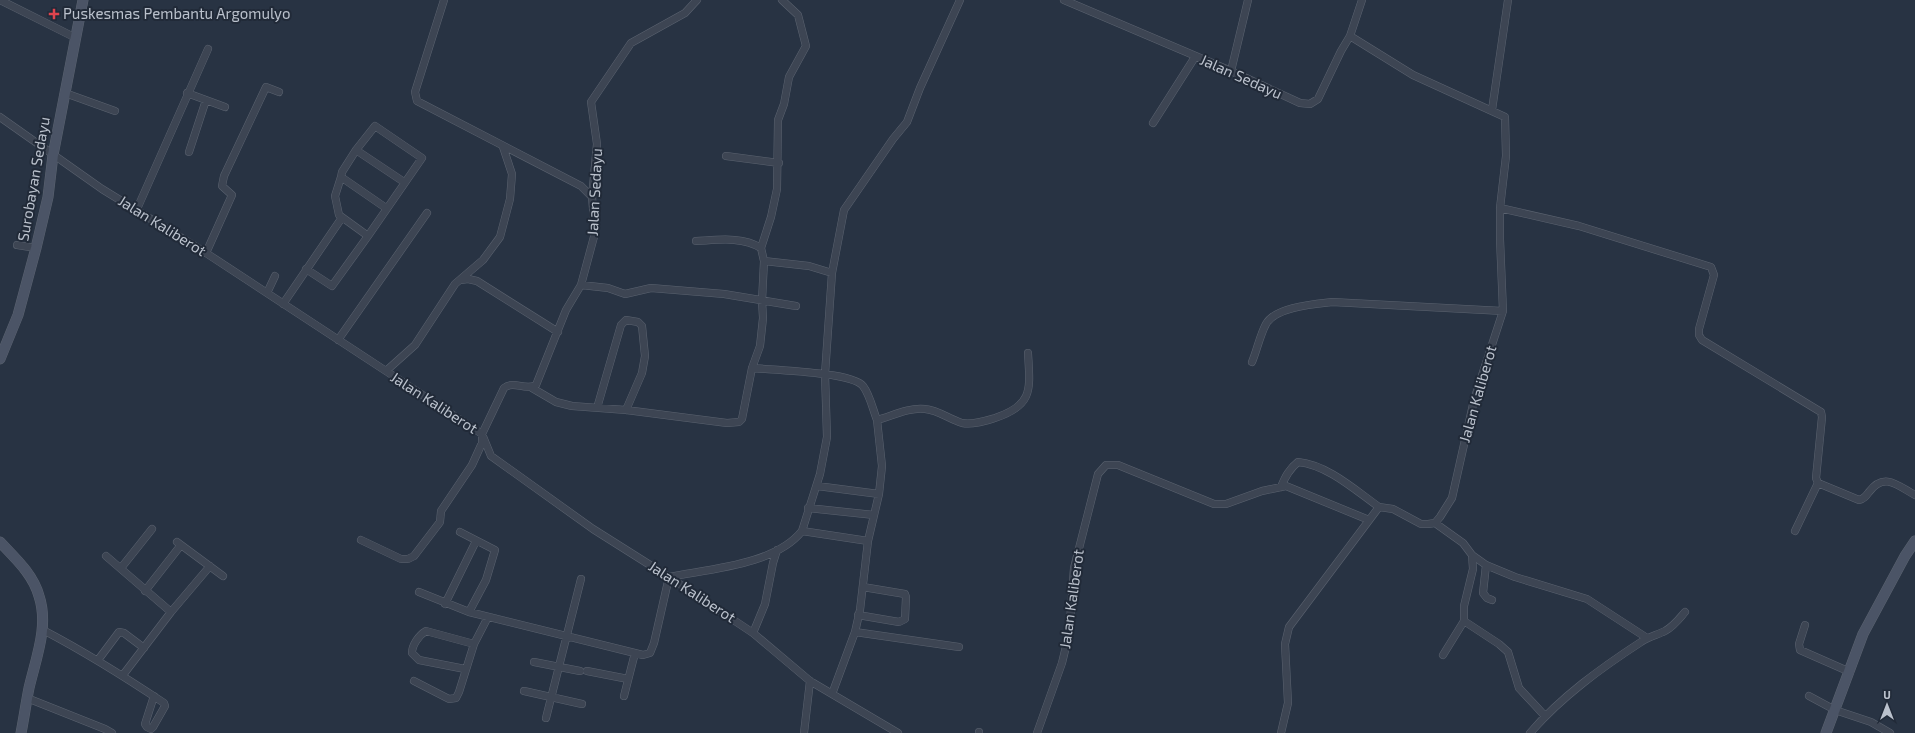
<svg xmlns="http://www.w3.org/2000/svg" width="1915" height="733" font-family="'Exo 2',sans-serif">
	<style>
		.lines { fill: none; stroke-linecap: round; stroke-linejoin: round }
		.street-casing { stroke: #5b6370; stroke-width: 8 }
		.secondary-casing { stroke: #5b6370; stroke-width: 11 }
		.street { stroke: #3d4553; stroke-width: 7 }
		.secondary { stroke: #4b5466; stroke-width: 10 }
		.health-dot { fill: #e0444e; stroke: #212a38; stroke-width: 1.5 }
		.labels { text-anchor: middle; stroke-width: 4; stroke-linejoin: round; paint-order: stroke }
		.poi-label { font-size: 15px; fill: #bac1cc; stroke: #212a38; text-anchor: start }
		.street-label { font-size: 15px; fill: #bac1cc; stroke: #212a38 }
	</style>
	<rect width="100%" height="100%" fill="#283343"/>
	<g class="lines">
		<defs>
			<path id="street" d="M0 0 76 38
				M444 0 415 92 417 101 581 186 592 197
				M1064 0 1231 71 1300 103 1310 104 1318 99 1341 51 1350 36 1362 0
				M1231 71 1248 0
				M65 93 115 111
				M187 93 225 107
				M1492 110 1508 0
				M0 117 102 189 206 253 482 434 491 456 593 529 669 577 753 633 810 681 898 733
				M1153 123 1195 57
				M189 152 206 100
				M726 156 779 163
				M341 177 342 172 356 150
				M1500 208 1579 226 1711 267 1714 275 1699 329V335L1702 340 1821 412 1822 417 1816 478 1818 483 1859 500C1864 499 1866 496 1869 492 1884 472 1897 485 1915 495
				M137 209 208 49
				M368 236 422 158 375 126 356 150 404 182
				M696 241C717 240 742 236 761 248
				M17 245 36 248
				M206 253 232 195 222 186 224 176 266 87 279 92
				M764 261 761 248 771 217 777 189 778 120 784 104 789 77 806 46 798 15 782 0
				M306 269 332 286 368 236 339 215 335 196 341 177 386 208
				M461 280 468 279 477 281 558 332
				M581 285 608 288 625 294 651 288 724 294 796 306
				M267 293 275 276
				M283 304 341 219
				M338 340 427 213
				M1252 362C1257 350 1260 335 1266 324 1275 307 1314 304 1332 302L1503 311
				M752 368C773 370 852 372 863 386 870 395 873 410 877 420
				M386 371 415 345 455 284 483 260 500 237 510 199 512 174 503 147
				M532 388 556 402 572 406 626 410 727 423 739 422 742 419 752 368 760 346 763 318 762 301 764 261 809 266 832 273
				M597 408 621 325 626 320 638 322 642 326 645 356 642 373 626 410
				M817 486 879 494
				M1281 487C1285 477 1289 469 1298 462 1328 465 1355 490 1379 507
				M808 508 874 515
				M1435 523 1463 543 1472 555 1486 565 1515 577 1587 599 1647 638
				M802 531 868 541
				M1795 531 1818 483
				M460 532 495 550 486 580 469 612
				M361 540 401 559H408L414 556 440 522 441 511 472 465 482 443V434L504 388C514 380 525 391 536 385L566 310 581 285 595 233 592 197 597 144 591 102 631 43 685 13 697 0
				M177 542 223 576
				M1472 555 1473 569 1464 606V621L1499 644 1508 652 1519 688 1545 716
				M106 556 171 612
				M1486 565 1483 593 1487 598 1492 600
				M121 568 152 529
				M145 591 181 545
				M419 592 469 612 643 655 650 653 654 643 669 577C709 569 775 565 802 531L820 474 827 437 825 374 832 273 844 210 893 139 907 122 920 88 960 0
				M445 604 476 541
				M858 615 899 622 905 619 906 597 905 594 863 587
				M1805 625 1799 644 1800 650 1850 672
				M43 630C85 652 125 677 164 703L165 706 153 727 151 729 147 727 145 724 154 696
				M855 632 959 647
				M753 633 765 604 773 563 777 550
				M1443 655 1464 621
				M98 660 119 632 124 633 144 648
				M534 662 580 671
				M465 669 419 660 412 653C412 645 419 635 426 631L474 644
				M587 671 628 679
				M123 675 171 612 210 566
				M414 681 449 699 456 698 459 692 474 644 488 617
				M524 691 582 704
				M832 694 855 632 860 610 868 541 879 494 882 466 877 420C892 416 909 407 925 409 938 410 949 419 962 423 973 425 985 421 995 418 1034 405 1030 389 1028 353
				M624 696 635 653
				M1809 696 1835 710 1871 722 1890 733
				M27 698 105 729 112 733
				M546 718 581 579
				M804 733 810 681
				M979 733V732
				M1037 733 1062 663 1069 634 1074 568 1098 474 1106 465H1118L1214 504H1226L1262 491 1286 486 1369 520
				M1281 733 1288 703 1285 644 1289 627 1379 507 1393 509 1421 524H1428L1435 523 1440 517 1452 498 1474 400 1503 311 1500 239V208L1506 156 1505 117 1413 75 1350 36
				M1530 733C1561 697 1601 668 1641 642 1648 637 1657 635 1665 631 1674 626 1679 619 1685 612"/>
			<path id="secondary" d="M0 359 18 315 36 248 48 197 53 155 83 0
				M0 542C15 558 33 574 39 596 49 626 36 658 29 688 26 703 24 718 21 733
				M1826 733 1863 634 1905 556 1915 541"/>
		</defs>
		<use href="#street" class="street-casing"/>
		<use href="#secondary" class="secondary-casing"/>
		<use href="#street" class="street"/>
		<use href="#secondary" class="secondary"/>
	</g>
	<path class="health-dot" d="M52 8h4v4h4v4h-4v4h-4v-4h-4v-4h4z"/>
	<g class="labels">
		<g class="poi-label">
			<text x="63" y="19">Puskesmas Pembantu Argomulyo</text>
		</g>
		<g class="street-label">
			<text transform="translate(1241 77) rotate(24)" y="5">Jalan Sedayu</text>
			<text transform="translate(34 179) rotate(-80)" y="5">Surobayan Sedayu</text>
			<text transform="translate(595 192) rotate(-87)" y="5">Jalan Sedayu</text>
			<text transform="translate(162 226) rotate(32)" y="5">Jalan Kaliberot</text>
			<text transform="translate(1478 394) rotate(-74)" y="5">Jalan Kaliberot</text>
			<text transform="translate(434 403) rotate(33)" y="5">Jalan Kaliberot</text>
			<text transform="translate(692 592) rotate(33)" y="5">Jalan Kaliberot</text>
			<text transform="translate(1072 599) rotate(-82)" y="5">Jalan Kaliberot</text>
		</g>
	</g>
	<g transform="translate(1887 705)" stroke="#212a38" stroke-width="3" paint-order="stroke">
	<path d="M0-3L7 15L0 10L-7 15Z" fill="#bac1cc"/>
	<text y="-6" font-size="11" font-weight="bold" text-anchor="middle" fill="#bac1cc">U</text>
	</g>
</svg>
